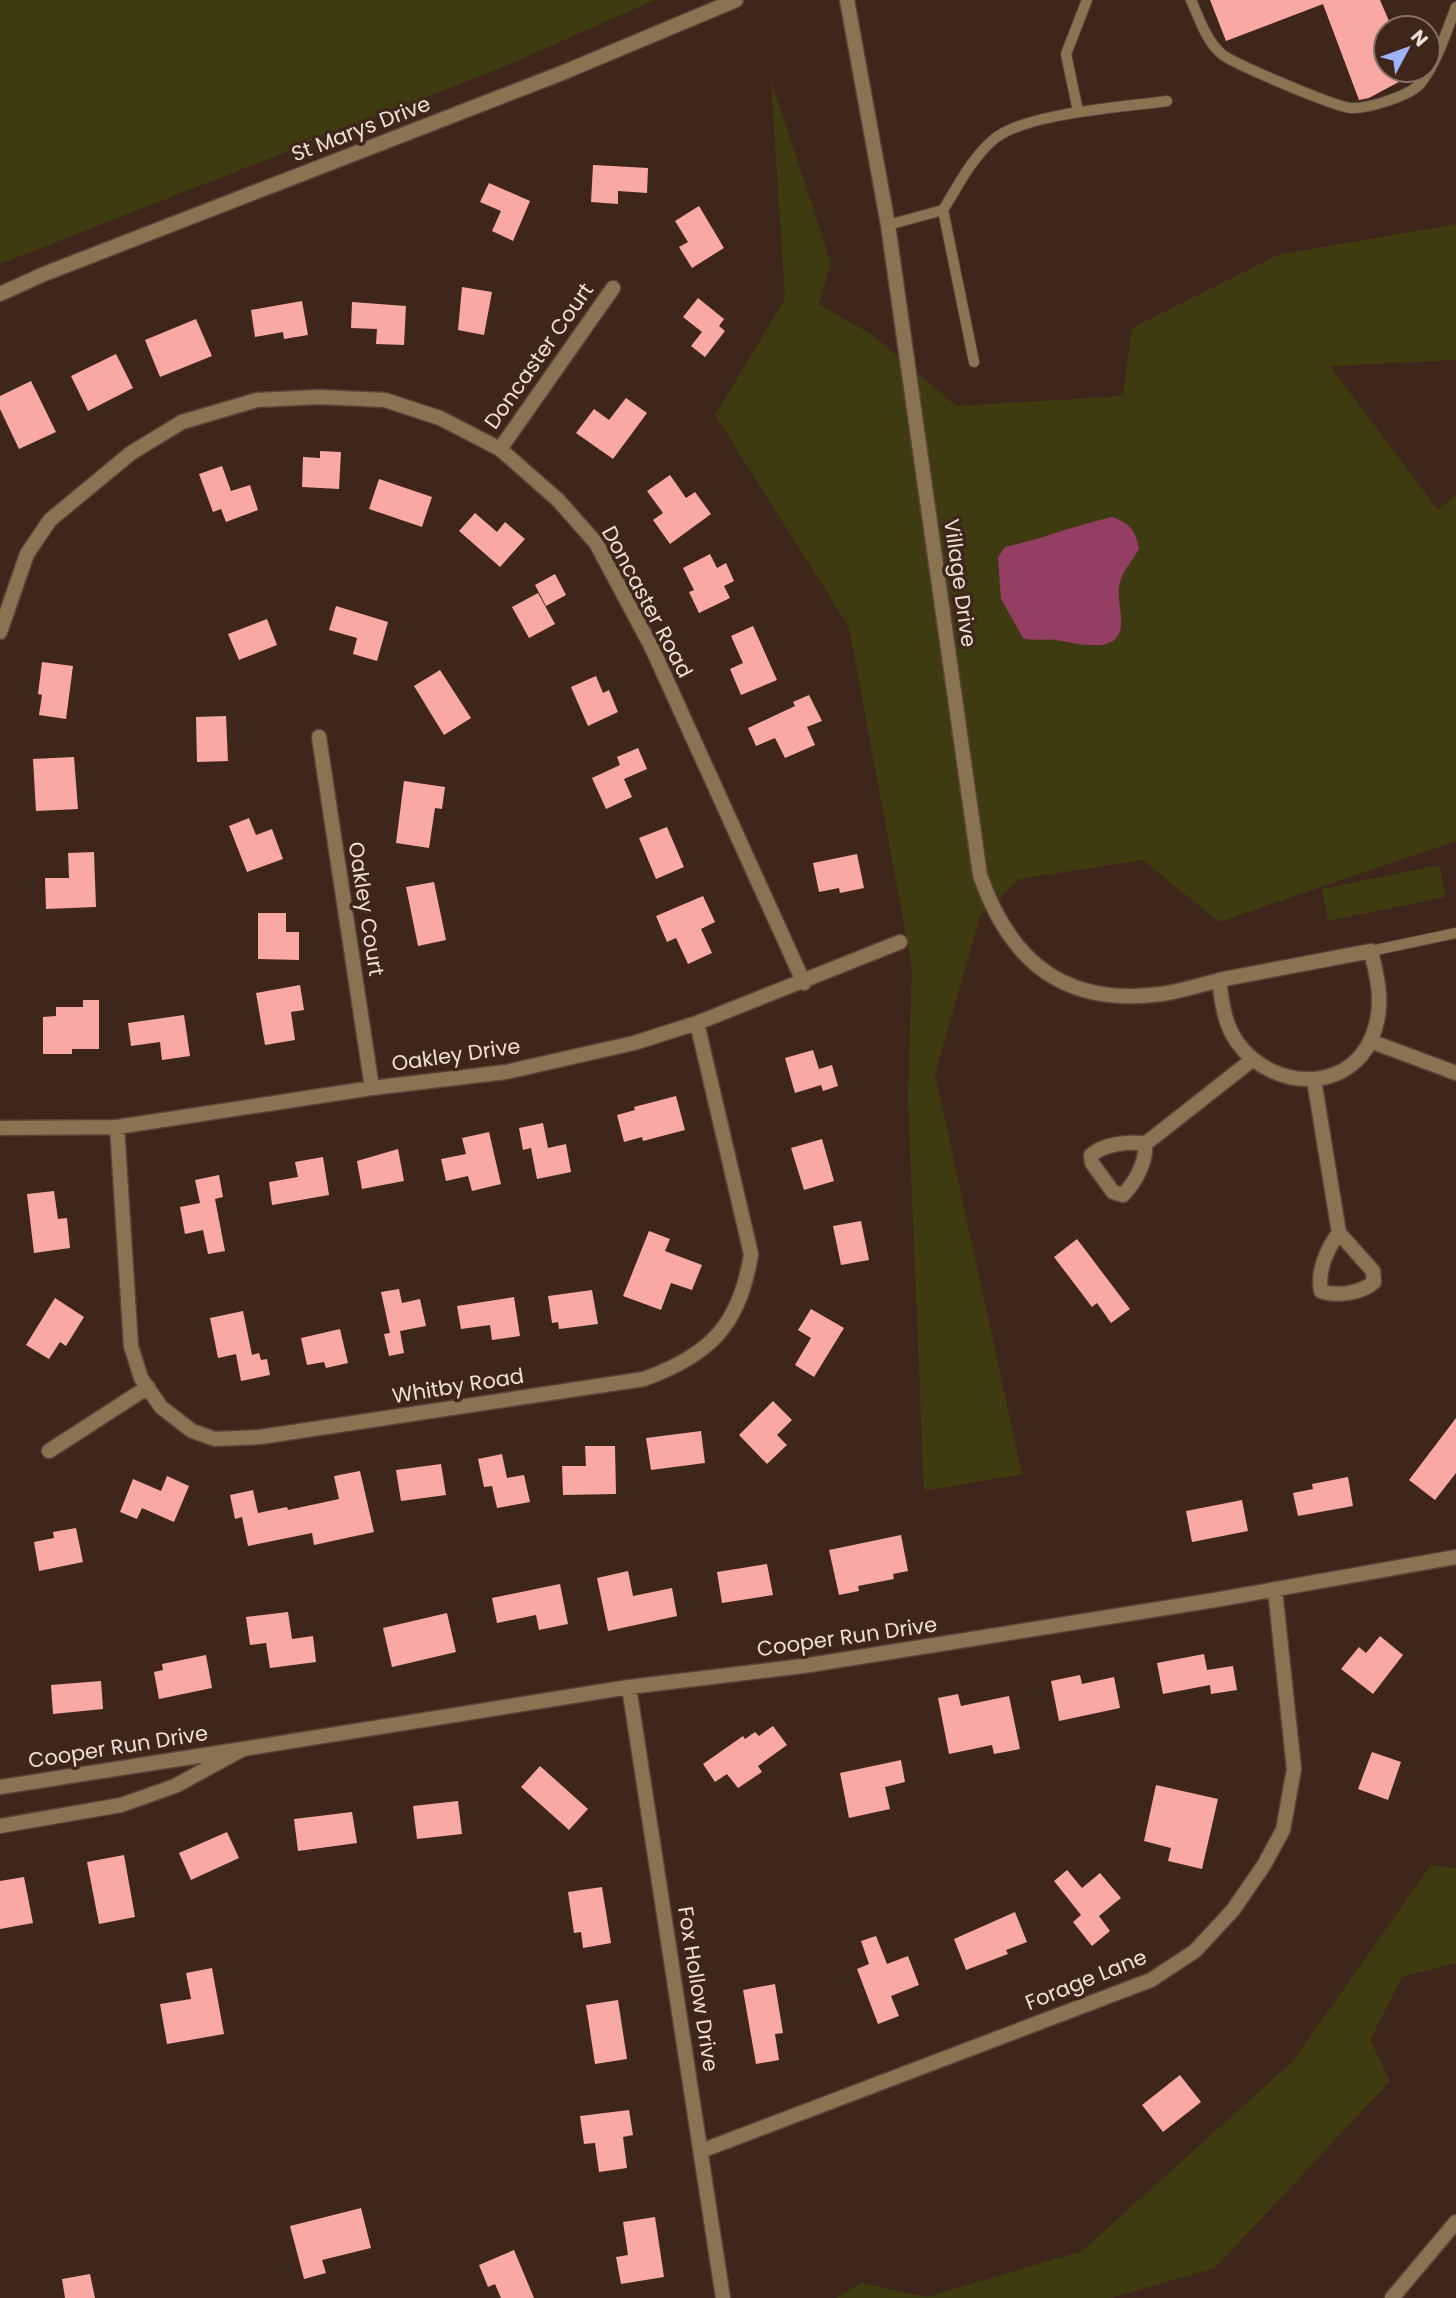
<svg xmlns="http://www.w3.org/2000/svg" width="1456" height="2298" font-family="Poppins,sans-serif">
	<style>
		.green { fill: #3e3b10 }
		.water { fill: #943e64 }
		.building { fill: #faa8a4 }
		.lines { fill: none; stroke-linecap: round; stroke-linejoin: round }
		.service-casing { stroke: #5a4438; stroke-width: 12 }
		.minor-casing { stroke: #5a4438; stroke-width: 17 }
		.service { stroke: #8a7352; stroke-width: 10 }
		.minor { stroke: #8a7352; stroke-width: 14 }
		.labels { text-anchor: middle; stroke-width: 7; stroke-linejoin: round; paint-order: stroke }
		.street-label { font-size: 21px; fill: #eedfd7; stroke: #3e271a }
	</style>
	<rect width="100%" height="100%" fill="#3e271a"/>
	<path class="green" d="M0 0H655L503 67 0 264Z
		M771 80 831 263 819 304 874 336 956 406 1123 396 1132 328 1278 255 1456 224V360L1330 366 1438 510 1456 495V841L1219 922 1143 860 1019 879 980 916 935 1074 1022 1474 924 1491 908 1097 912 968 849 627 715 415 785 299Z
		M1439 865 1446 897 1328 921 1322 889Z
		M1431 1865 1456 1869V1963L1402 1977 1370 2040 1390 2081 1215 2268 1111 2298H836L861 2283 927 2297 1082 2251 1293 2061Z"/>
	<path class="water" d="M1112 517C1130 523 1136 531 1139 549 1132 562 1121 572 1119 587 1117 601 1124 618 1120 631 1113 655 1072 642 1055 640 1044 638 1035 642 1023 638L1001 599 998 557 1005 547C1042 539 1076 525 1112 517Z"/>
	<path class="building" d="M1210 0H1380L1392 28H1386V70H1421L1369 98 1359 100 1323 4 1226 41Z
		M593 165 648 168 647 193 618 191V204L591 202Z
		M489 183 530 201 513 241 492 231 501 211 480 202Z
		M699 206 724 248 692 268 679 247 688 242 675 221Z
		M462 287 492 292 484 335 458 330Z
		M698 298 724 319 719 326 725 331 705 357 691 346 702 332 683 317Z
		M302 301 308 335 284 339 283 332 255 337 251 310Z
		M352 302 406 306 404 345 376 344 377 329 351 328Z
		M196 319 212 356 160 377 145 340Z
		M116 354 133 388 88 411 71 376Z
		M31 381 56 432 19 449 0 409V396Z
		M626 398 647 413 613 459 576 433 594 409 609 420Z
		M320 451 341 452 339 489 302 487 303 457 320 458Z
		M222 466 231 491 250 485 258 510 226 522 221 509 213 512 199 474Z
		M670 475 686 498 695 492 711 514 670 544 653 520 663 513 647 491Z
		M379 479 432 497 422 527 369 509Z
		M475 513 497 532 505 522 525 539 500 567 459 531Z
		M710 554 717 568 726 563 734 581 724 586 730 598 699 613 689 592 694 590 683 568Z
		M555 574 566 595 546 606 535 585Z
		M538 593 555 624 529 638 512 607Z
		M336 606 388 622 377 661 353 654 357 638 329 630Z
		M267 619 277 645 239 660 228 634Z
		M753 626 777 680 741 695 730 669 743 663 731 636Z
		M42 662 73 666 66 719 39 715 42 695 38 694Z
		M440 670 471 718 444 735 414 686Z
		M596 676 603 693 609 690 618 712 588 726 571 687Z
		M809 695 822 721 807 727 815 745 785 758 775 738 756 746 748 728 795 706 793 702Z
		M226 716 228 761 197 762 196 717Z
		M638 748 647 769 624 779 632 797 606 809 592 778 620 765 617 757Z
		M74 757 78 809 36 811 33 759Z
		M404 781 445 787 442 809 435 808 429 848 396 843Z
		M249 818 256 835 272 829 283 859 247 872 229 826Z
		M667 827 684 867 656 879 639 838Z
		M94 852 96 907 46 909 45 878H69L68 853Z
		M857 854 864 888 840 893 839 888 819 892 813 863Z
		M434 882 446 940 418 946 406 887Z
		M703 896 715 922 701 929 712 953 688 964 676 938 667 942 656 916Z
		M258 913H286V932H299V960L258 959Z
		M300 985 304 1010 291 1012 295 1040 265 1045 256 993Z
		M83 1000H99V1049H72V1054H43V1017L56 1016V1007H83Z
		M184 1015 190 1056 162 1060 160 1042 131 1046 128 1023Z
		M813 1050 819 1069 832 1065 838 1086 823 1091 821 1085 795 1093 785 1058Z
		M676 1096 685 1130 643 1141 642 1137 624 1142 617 1115 635 1110 634 1107Z
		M543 1123 548 1148 566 1144 571 1172 537 1179 531 1148 523 1150 519 1128Z
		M489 1132 501 1184 472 1191 468 1176 446 1181 441 1159 466 1154 462 1138Z
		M822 1139 834 1181 804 1190 791 1148Z
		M398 1149 404 1181 362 1189 357 1161Z
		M323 1157 329 1195 272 1205 269 1182 298 1177 295 1162Z
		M219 1175 223 1197 215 1199 225 1251 208 1254 203 1230 185 1234 180 1207 200 1203 195 1180Z
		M54 1191 58 1219 67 1218 70 1248 34 1253 27 1194Z
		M861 1221 869 1260 841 1265 833 1226Z
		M649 1231 670 1239 665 1251 702 1265 692 1290 671 1283 661 1310 623 1296Z
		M1077 1239 1130 1309 1111 1323 1097 1303 1092 1307 1054 1257Z
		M399 1289 402 1303 420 1299 426 1326 400 1331 404 1353 389 1356 384 1334 390 1333 381 1292Z
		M592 1290 598 1324 559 1329 558 1322 552 1323 548 1296Z
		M514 1297 520 1336 492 1340 490 1325 461 1329 457 1306Z
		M55 1298 84 1317 66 1346 60 1342 49 1359 26 1345Z
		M811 1309 844 1328 814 1377 795 1365 811 1338 798 1330Z
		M243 1311 252 1355 259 1353 261 1360 267 1359 270 1375 241 1381 236 1354 218 1358 210 1318Z
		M340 1329 348 1363 326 1368 324 1362 307 1365 301 1338Z
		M773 1401 792 1420 777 1435 787 1445 767 1464 739 1435Z
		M1456 1418V1473L1435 1500 1409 1480Z
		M701 1431 705 1463 651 1470 646 1438Z
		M585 1446H615L616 1494 563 1495 562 1466H586Z
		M502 1454 507 1478 524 1475 530 1502 497 1508 492 1486 484 1487 478 1459Z
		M441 1464 446 1495 401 1501 396 1470Z
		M360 1471 374 1532 314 1545 312 1533 248 1546 242 1517 235 1519 230 1495 253 1490 258 1513 287 1507 288 1510 339 1499 334 1476Z
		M167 1476 189 1486 174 1522 142 1508 137 1519 120 1512 133 1479 161 1491Z
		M1348 1477 1353 1506 1298 1516 1293 1493 1313 1489 1312 1484Z
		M1242 1500 1248 1531 1192 1542 1186 1511Z
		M76 1528 83 1562 39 1571 34 1542 54 1538 53 1532Z
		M901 1535 908 1571 893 1574 894 1579 858 1586 859 1591 839 1595 829 1550Z
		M767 1564 773 1595 722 1603 717 1572Z
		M628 1571 633 1596 672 1588 677 1616 608 1631 597 1578Z
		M560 1584 568 1624 539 1630 536 1615 497 1623 492 1598Z
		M288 1612 292 1639 313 1636 316 1662 270 1668 266 1643 250 1645 246 1617Z
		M447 1613 456 1652 392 1667 383 1628Z
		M1380 1636 1403 1655 1373 1694 1341 1669 1359 1647 1366 1653Z
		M1204 1654 1207 1670 1233 1666 1237 1690 1211 1694 1210 1685 1163 1694 1157 1663Z
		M206 1655 212 1688 159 1699 154 1672 163 1670 162 1664Z
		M1080 1675 1082 1684 1114 1677 1120 1708 1059 1721 1051 1681Z
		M101 1681 103 1709 53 1714 51 1685Z
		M958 1694 961 1706 1009 1696 1020 1749 994 1754 992 1745 949 1754 938 1698Z
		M773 1726 787 1745 758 1766 762 1772 738 1788 727 1774 715 1782 703 1764 743 1736 745 1739 755 1732 759 1736Z
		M1372 1752 1401 1762 1388 1800 1358 1789Z
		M901 1760 905 1782 885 1787 890 1809 849 1818 840 1773Z
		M540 1766 588 1809 569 1830 521 1787Z
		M1156 1785 1218 1799 1202 1869 1168 1861 1171 1848 1144 1841Z
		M458 1801 462 1834 417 1839 413 1806Z
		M352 1812 357 1843 298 1851 294 1819Z
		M227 1832 239 1858 191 1880 179 1853Z
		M124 1855 135 1917 99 1924 87 1862Z
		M1067 1870 1082 1888 1100 1873 1121 1898 1099 1916 1110 1931 1092 1946 1073 1922 1081 1915 1054 1881Z
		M24 1877 33 1923 0 1929V1881Z
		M602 1887 611 1943 583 1948 581 1932 574 1933 568 1892Z
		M1015 1912 1027 1942 1006 1950 1008 1954 966 1970 954 1939Z
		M876 1936 887 1964 908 1956 919 1985 891 1996 899 2016 878 2024 857 1969 869 1964 861 1941Z
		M212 1968 224 2034 167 2044 160 2004 191 1999 186 1973Z
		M775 1984 783 2033 775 2034 779 2060 756 2064 743 1990Z
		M618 2000 627 2059 595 2064 586 2005Z
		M1180 2075 1201 2102 1163 2132 1142 2105Z
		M629 2110 633 2135 623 2137 627 2168 599 2172 595 2143 584 2144 580 2116Z
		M361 2208 371 2248 322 2260 326 2273 304 2279 290 2226Z
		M655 2217 664 2277 621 2284 616 2257 628 2255 623 2222Z
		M514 2250 534 2298H501L495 2284 488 2287 479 2265Z
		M90 2274 95 2298H65L62 2279Z"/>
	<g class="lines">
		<defs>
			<path id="service" d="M1191 0C1199 18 1207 43 1223 55 1237 65 1335 107 1351 108 1367 109 1409 96 1420 84 1437 63 1446 32 1456 7
				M1078 111 1066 54 1087 0
				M943 210 974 362
				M888 225 943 210C958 186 971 159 993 140 1023 113 1125 107 1167 101
				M1371 951 1456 933"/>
			<path id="minor" d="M847 0 888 225 980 875C1010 962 1065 1007 1161 994 1182 991 1203 984 1224 979 1273 970 1322 960 1371 951 1377 976 1383 1000 1376 1025 1359 1094 1274 1094 1237 1042 1224 1023 1222 1003 1219 980
				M0 294 44 274 562 73 736 0
				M500 449 613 288
				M0 632 27 554 50 520 131 453 182 422 257 400 319 397 385 400 440 418 500 449 558 500 596 543 652 648 804 983
				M319 737 372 1088
				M1370 1041 1456 1073
				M1314 1080 1339 1233C1327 1248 1317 1272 1321 1291 1337 1297 1362 1293 1374 1282L1373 1271 1339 1233
				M117 1127 131 1346 141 1378 161 1407 192 1431 215 1439 260 1437 644 1379C710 1355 740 1325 751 1254L697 1023
				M0 1128 117 1127 372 1088 506 1072 634 1043 697 1023 900 942
				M1145 1144C1147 1161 1135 1183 1123 1195L1113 1192 1092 1163 1091 1155C1104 1144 1128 1141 1145 1144L1252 1060
				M49 1451 148 1387
				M629 1687 723 2298
				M243 1749 629 1687 803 1666 1215 1600 1456 1557
				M0 1787 243 1749 175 1786 121 1805 0 1826
				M701 2151 1151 1980 1195 1951 1233 1910 1264 1865 1283 1830 1294 1769 1275 1590
				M1392 2298 1456 2222"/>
		</defs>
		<use href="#service" class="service-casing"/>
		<use href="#minor" class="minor-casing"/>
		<use href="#service" class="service"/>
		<use href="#minor" class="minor"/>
	</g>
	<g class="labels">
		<g class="street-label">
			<text transform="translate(361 129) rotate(-21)" y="7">St Marys Drive</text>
			<text transform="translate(539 356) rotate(-55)" y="7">Doncaster Court</text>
			<text transform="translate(960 583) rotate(82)" y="7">Village Drive</text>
			<text transform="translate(647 602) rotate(62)" y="7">Doncaster Road</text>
			<text transform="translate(366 909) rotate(81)" y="7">Oakley Court</text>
			<text transform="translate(456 1055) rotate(-8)" y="7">Oakley Drive</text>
			<text transform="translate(458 1386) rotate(-9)" y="7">Whitby Road</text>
			<text transform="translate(847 1637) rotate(-8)" y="7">Cooper Run Drive</text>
			<text transform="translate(118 1747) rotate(-9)" y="7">Cooper Run Drive</text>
			<text transform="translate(1086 1980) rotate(-22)" y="7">Forage Lane</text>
			<text transform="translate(698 1989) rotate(81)" y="7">Fox Hollow Drive</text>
		</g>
	</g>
	<g transform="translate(1407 49) rotate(49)"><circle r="33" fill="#3e271a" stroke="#847166" stroke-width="2"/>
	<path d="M0-5L12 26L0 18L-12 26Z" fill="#9eb3fd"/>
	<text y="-10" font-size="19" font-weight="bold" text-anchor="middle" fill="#eedfd7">N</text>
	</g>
</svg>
